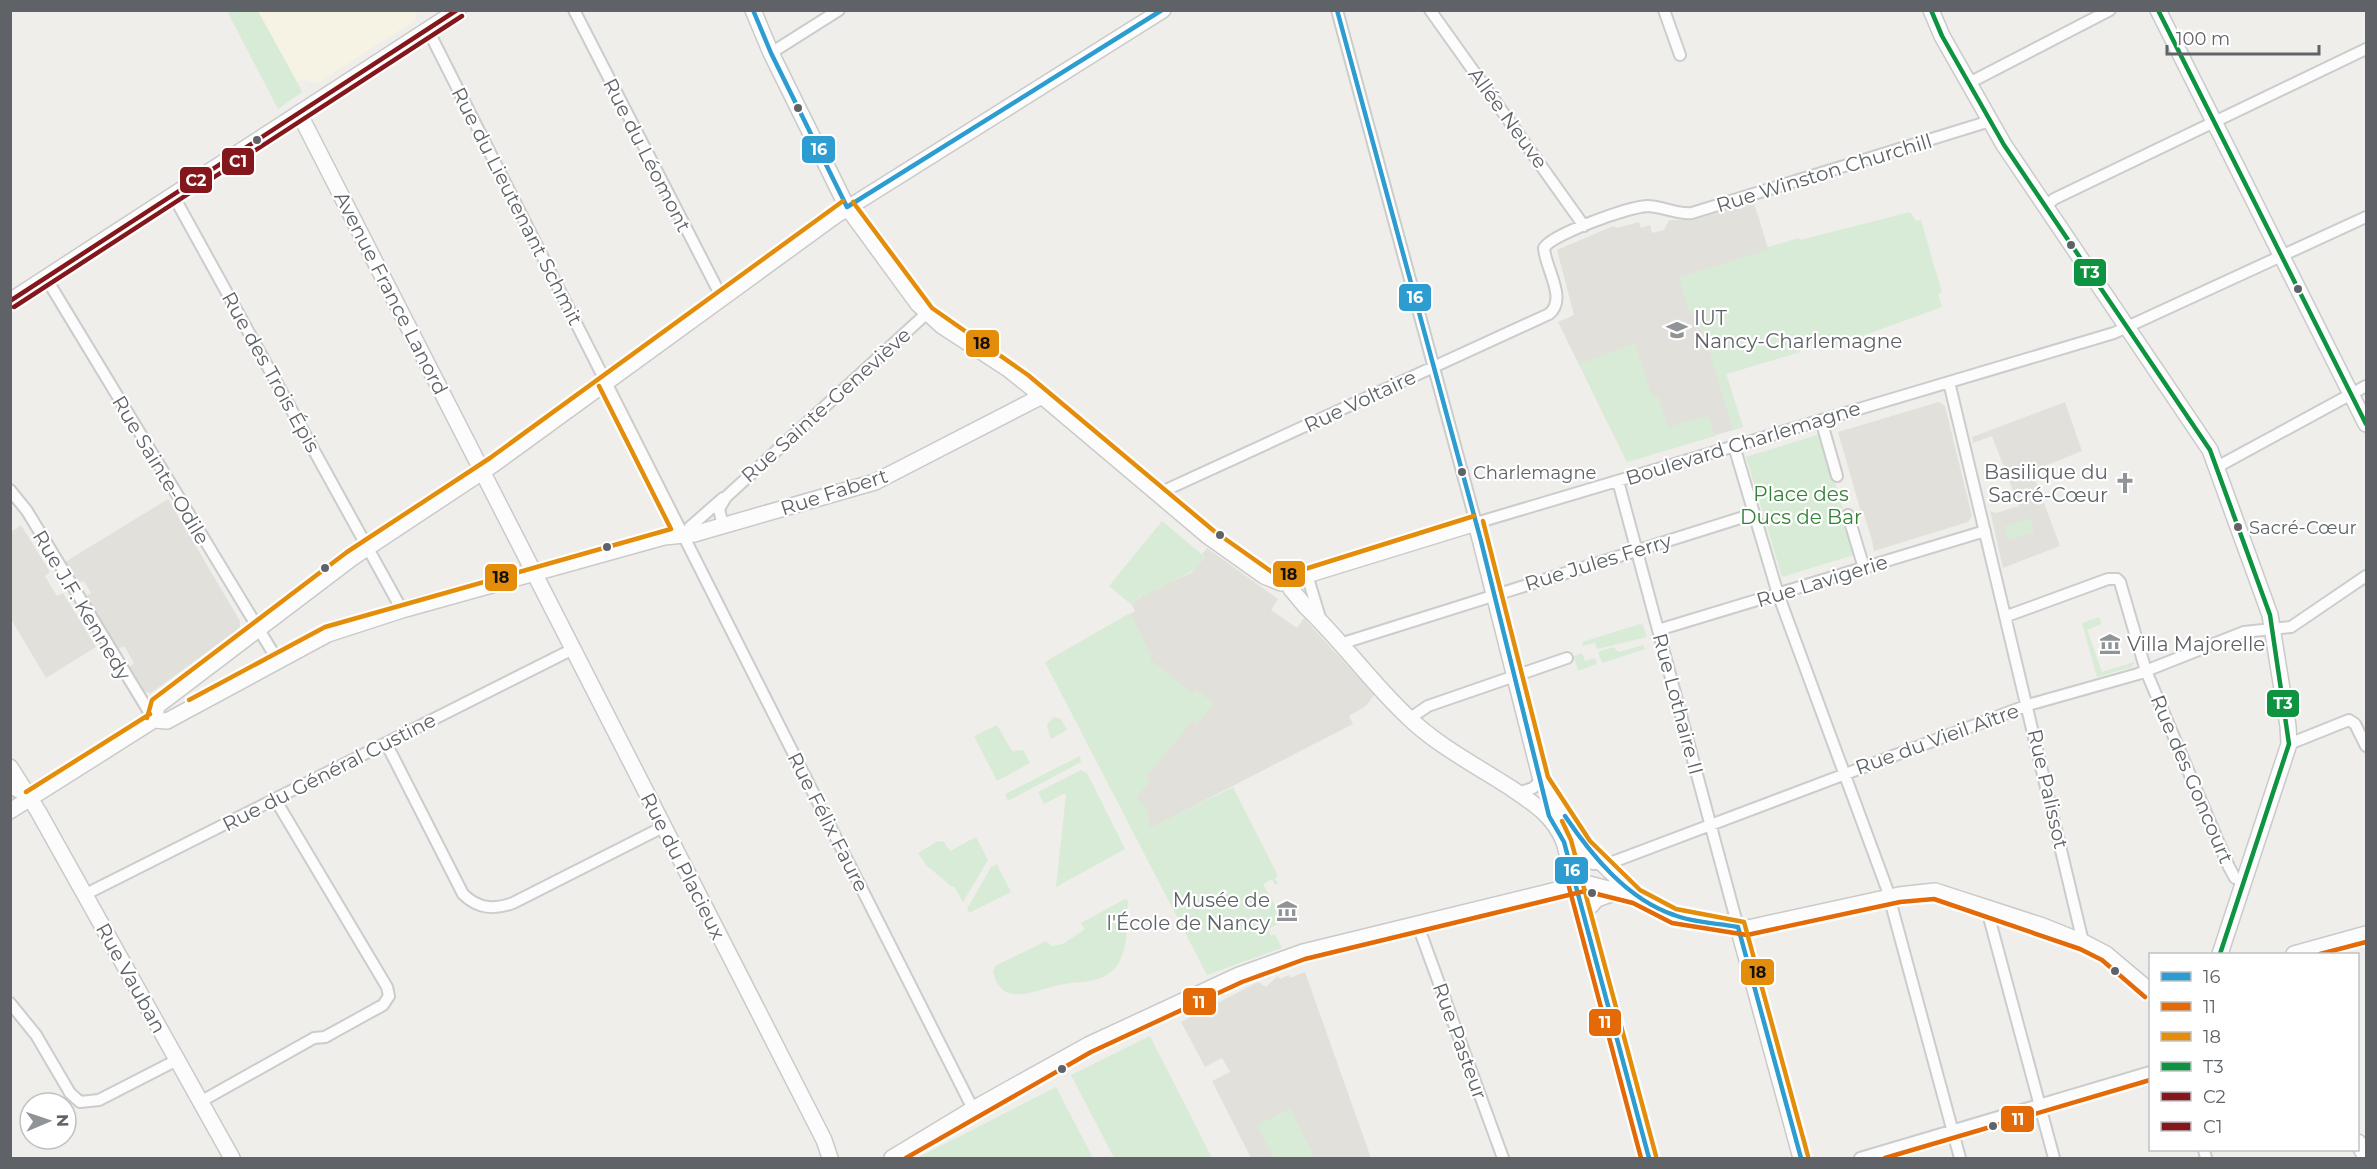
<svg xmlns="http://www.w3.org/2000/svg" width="2377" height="1169" font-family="Montserrat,sans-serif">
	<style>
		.commercial { fill: #f7f3e4 }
		.education { fill: #e2e0da }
		.green { fill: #d8ebd6 }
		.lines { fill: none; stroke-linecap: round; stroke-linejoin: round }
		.street-casing { stroke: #cbcccc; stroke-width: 14 }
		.secondary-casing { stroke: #cacacb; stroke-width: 18 }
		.street { stroke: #fdfcfc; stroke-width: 10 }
		.secondary { stroke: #fdfcfc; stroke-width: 15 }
		.bus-1-casing { stroke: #fff; stroke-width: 9 }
		.bus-2-casing { stroke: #fff; stroke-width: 9 }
		.bus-3-casing { stroke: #fff; stroke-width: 9 }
		.bus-4-casing { stroke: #fff; stroke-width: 9 }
		.bus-5-casing { stroke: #fff; stroke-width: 9 }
		.bus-6-casing { stroke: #fff; stroke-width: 9 }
		.bus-1 { stroke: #2c9cd1; stroke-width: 4.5 }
		.bus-2 { stroke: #e46907; stroke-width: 4.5 }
		.bus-3 { stroke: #e48d0a; stroke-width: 4.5 }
		.bus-4 { stroke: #0e9340; stroke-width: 4.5 }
		.bus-5 { stroke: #83171b; stroke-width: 4.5 }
		.bus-6 { stroke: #83171b; stroke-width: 4.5 }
		.bus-dot { fill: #5f6368; stroke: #fff; stroke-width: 2 }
		.labels { text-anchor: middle; stroke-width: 4.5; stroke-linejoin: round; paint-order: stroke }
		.bus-label { font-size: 18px; fill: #5f6368; stroke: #fff; text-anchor: start }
		.street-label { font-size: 20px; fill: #5f6368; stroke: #fff }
		.poi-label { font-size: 20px; fill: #5f6368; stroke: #fff; text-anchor: start }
		.park-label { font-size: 20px; fill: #348238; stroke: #fff }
		.line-badge { stroke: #fff; stroke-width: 2 }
		.badge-label { font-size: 16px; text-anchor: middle; font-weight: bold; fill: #fff }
		.pale-badge-label { font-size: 16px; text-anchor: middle; font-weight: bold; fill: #111 }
	</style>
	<rect width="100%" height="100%" fill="#efeeea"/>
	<path class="commercial" d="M258 11H418L415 20 318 83 307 81 305 78 297 82Z"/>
	<path class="education" d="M1754 203 1800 352 1726 374 1743 427 1627 462 1558 322 1574 315 1557 250 1613 226 1617 228 1639 222 1641 228 1650 225 1652 233 1664 230 1669 220H1693Z
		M1939 402 1945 406 1972 516 1968 522 1874 551 1872 540 1863 511 1861 512 1838 432Z
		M2065 402 2082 451 2032 471 2060 546 2003 568 1990 511 1996 513 2019 506 1992 436 1973 443 1972 437Z
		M168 499 240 621V628L151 693 144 692 129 667 134 663 124 646 118 649 86 596 91 593 84 581 78 583 65 562Z
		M21 525 50 572 45 576 57 596 63 593 96 647 46 678 11 619V532Z
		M1207 548 1278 599 1271 610 1297 628 1304 618 1374 695 1366 706 1349 716 1353 724 1151 828 1122 808 1045 662 1135 611 1132 605 1143 594 1155 588 1158 590 1165 584 1191 573 1205 557 1202 554Z
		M1305 972 1371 1158H1251L1212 1081 1230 1072 1222 1058 1205 1067 1181 1022 1258 982 1266 987 1278 976 1280 979 1289 975 1290 978Z"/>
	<path class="green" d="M227 11H258L297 82 302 92 278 109Z
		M1910 212 1916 221 1921 220 1942 293 1938 294 1942 307 1835 346 1832 338 1799 347 1800 352 1726 374 1743 427 1733 430 1705 337 1687 306 1679 277 1768 250V247L1799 238 1800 240Z
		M1635 343 1652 397 1658 396 1668 427 1708 416 1715 436 1627 462 1579 364Z
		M1820 434 1857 554 1782 577 1746 457Z
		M2030 518 2034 532 2008 540 2004 527Z
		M1162 521 1205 557C1190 580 1173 575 1158 591L1155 588 1147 597 1142 594 1132 605 1109 586Z
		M1130 613 1151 656 1150 659 1193 694 1197 690 1214 704 1197 724 1193 720 1146 777 1150 781 1136 798 1147 808 1150 828 1233 787 1278 876 1275 878 1278 883 1275 885 1272 879 1263 884 1284 921 1268 929 1271 936 1275 934 1282 948 1207 975 1045 662Z
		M2099 617 2101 624 2087 630 2102 672 2134 662 2132 667 2097 677 2082 623Z
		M1640 624 1643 625 1647 637 1597 649 1595 643 1583 646 1582 642Z
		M1643 645 1645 649 1602 663 1598 652 1613 647 1619 652Z
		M1582 653 1585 661 1595 658 1597 664 1578 671 1574 656Z
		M1053 717 1061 719 1067 730 1051 739 1047 725Z
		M997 725 1012 751 1023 750 1030 763 997 781 974 736Z
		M1080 756 1081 762 1008 801 1005 794Z
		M1081 770 1087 773 1125 849 1056 887 1066 795 1063 794 1044 804 1038 792Z
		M976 837 988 860 963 902 954 886 952 887 926 865 918 853 938 841 944 842 950 851Z
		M997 864 1011 892 969 913 967 909 991 867Z
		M1125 899 1128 900C1127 921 1129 945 1118 964 1104 985 1081 980 1059 985 1036 989 1002 1010 993 972L995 966 1046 941 1052 946 1063 944 1085 929 1081 923Z
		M1150 1036 1212 1158H1114L1071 1075Z
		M1056 1087 1093 1158H917Z
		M1290 1109 1315 1158H1274L1257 1125Z"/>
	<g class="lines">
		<defs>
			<path id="street" d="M574 10 722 298
				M1337 10 1476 523 2114 333 2366 217
				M1430 10 1584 226
				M1664 10 1680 55
				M428 30 973 1109
				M771 53 839 10
				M1969 83 2110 10
				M173 195 402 610
				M2045 207 2054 199 2366 49
				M46 278 278 661
				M1949 382 2083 942
				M1821 420 1837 476
				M1734 446 1778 594 1887 889 1960 1158
				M2217 467 2366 386
				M1618 481 1738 927
				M10 490 27 511 154 720
				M1157 494 1549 314C1568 299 1545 268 1544 248 1552 234 1629 207 1647 206 1663 206 1677 215 1692 213L1990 121
				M1848 515 1864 568
				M723 526 719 509 726 497 927 313
				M683 536 690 527 723 498
				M1307 575 1321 621
				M2007 616 2108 579H2117L2120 582 2146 671 2229 867 2235 878 2244 881
				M1658 630 1985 531
				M1340 644 1753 514
				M1409 719 1428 706 1567 658
				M386 743 463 894C478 909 494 910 513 903L663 827
				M2289 744 2349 720 2355 724 2366 746
				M10 788 27 797
				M1518 793 1533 788 1541 780
				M1565 842 1593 864 1610 863 2028 705 2138 674 2244 632 2291 627 2366 576
				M84 895 573 649
				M1986 906 2054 1158
				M1417 923 1503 1158
				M10 1003 36 1035 70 1093 80 1102 99 1100 177 1060
				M200 1102 314 1038 325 1037 383 1005 389 996 387 987 275 799
				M2204 1150 2206 1158
				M1860 1158 2150 1072"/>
			<path id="secondary" d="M753 10 771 53 847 207 918 304 942 326 1008 369 1042 396 1209 537 1264 576 1281 583 1476 523 1541 780 1584 846 1636 896
				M1931 10 1942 36 2004 145 2210 450 2270 615 2288 726 2289 744 2220 954
				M2158 10 2366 424
				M299 113 824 1140 830 1158
				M10 301 458 10
				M1290 581 1291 589 1306 607C1343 642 1372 684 1409 718 1438 746 1477 766 1511 788 1533 803 1554 816 1564 842L1649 1158
				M154 720 157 706 352 558 494 464 835 216 1163 10
				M154 720 167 721 328 634 402 610 664 537 694 534 875 482 1042 396
				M10 767 38 811 232 1158
				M10 811 154 720
				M1583 914 1597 899 1620 891
				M1738 927 1801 1158
				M2294 954 2366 934
				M2358 1142 2366 1158
				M892 1158 973 1109 1088 1045 1239 975 1303 952 1585 883 1636 896 1674 916 1748 928 1899 895 1935 891 2043 926 2083 942 2106 954 2150 991"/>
		</defs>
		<use href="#street" class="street-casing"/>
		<use href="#secondary" class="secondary-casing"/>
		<use href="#street" class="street"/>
		<use href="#secondary" class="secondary"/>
		<defs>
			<path id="bus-1" d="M753 10 771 53 847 207
				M1337 10 1481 541 1549 816 1564 842 1649 1158
				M847 207 1162 10
				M1565 816C1592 856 1627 899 1674 915 1694 923 1717 923 1738 927
				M1738 927 1801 1158"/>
			<path id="bus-2" d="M1569 887 1641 1158
				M2320 954 2366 942
				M906 1158 1091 1052 1242 982 1305 959 1585 891 1633 903 1672 923 1747 935 1900 902 1934 899 2080 949 2102 960 2145 997
				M1885 1158 2150 1080"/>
			<path id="bus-3" d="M853 202 932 308 1028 375 1214 531 1275 574H1289L1474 516
				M1483 521 1548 777 1590 841 1640 890 1676 909 1744 922 1808 1156
				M189 700 325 627 671 529 599 386
				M147 718 152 700 347 552 490 458 843 201
				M26 792 150 714
				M1562 821 1571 840 1656 1156"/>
			<path id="bus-4" d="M1931 10 1942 36 2004 145 2210 450 2270 615 2289 744 2220 954
				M2158 10 2366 424"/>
			<path id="bus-5" d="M10 301 457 10"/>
			<path id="bus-6" d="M14 307 462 16"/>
		</defs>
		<use href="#bus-1" class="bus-1-casing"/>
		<use href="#bus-2" class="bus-2-casing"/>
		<use href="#bus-3" class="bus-3-casing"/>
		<use href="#bus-4" class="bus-4-casing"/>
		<use href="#bus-5" class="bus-5-casing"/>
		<use href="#bus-6" class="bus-6-casing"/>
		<use href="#bus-1" class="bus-1"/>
		<use href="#bus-2" class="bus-2"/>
		<use href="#bus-3" class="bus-3"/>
		<use href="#bus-4" class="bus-4"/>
		<use href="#bus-5" class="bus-5"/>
		<use href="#bus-6" class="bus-6"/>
	</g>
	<defs>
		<symbol id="university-bare" viewBox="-9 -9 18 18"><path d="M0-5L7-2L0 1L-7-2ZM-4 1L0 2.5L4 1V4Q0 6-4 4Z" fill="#919496" stroke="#fff" stroke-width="2.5" paint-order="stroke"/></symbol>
		<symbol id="church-bare" viewBox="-9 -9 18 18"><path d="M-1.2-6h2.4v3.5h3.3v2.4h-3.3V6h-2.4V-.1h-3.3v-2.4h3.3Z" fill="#919496" stroke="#fff" stroke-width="2.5" paint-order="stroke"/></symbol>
		<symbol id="museum-bare" viewBox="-9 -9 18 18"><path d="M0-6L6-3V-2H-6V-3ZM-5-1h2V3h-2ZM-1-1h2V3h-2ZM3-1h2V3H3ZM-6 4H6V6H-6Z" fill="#919496" stroke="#fff" stroke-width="2.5" paint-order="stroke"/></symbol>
	</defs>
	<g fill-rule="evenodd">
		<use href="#university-bare" x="1662" y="315" width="30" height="30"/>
		<use href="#church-bare" x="2110" y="468" width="30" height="30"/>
		<use href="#museum-bare" x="2095" y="629" width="30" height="30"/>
		<use href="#museum-bare" x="1272" y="896" width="30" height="30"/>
	</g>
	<g class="bus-dot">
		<circle cx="798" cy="108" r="5"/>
		<circle cx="257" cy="140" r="5"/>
		<circle cx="2071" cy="245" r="5"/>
		<circle cx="2298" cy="289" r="5"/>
		<circle cx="1462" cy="472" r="5"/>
		<circle cx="2238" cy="527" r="5"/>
		<circle cx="1220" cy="535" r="5"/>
		<circle cx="607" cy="547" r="5"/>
		<circle cx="325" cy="568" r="5"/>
		<circle cx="1592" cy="893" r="5"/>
		<circle cx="2115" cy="971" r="5"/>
		<circle cx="1062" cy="1069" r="5"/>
		<circle cx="1993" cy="1126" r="5"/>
	</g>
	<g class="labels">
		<g class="bus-label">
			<text x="1473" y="479">Charlemagne</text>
			<text x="2249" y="534">Sacré-Cœur</text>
		</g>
		<g class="street-label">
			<text transform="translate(1508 118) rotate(54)" y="7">Allée Neuve</text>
			<text transform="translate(647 155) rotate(63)" y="7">Rue du Léomont</text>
			<text transform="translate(1824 173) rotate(-17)" y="7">Rue Winston Churchill</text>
			<text transform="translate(517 206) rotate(63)" y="7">Rue du Lieutenant Schmit</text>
			<text transform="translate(391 293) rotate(63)" y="7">Avenue France Lanord</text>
			<text transform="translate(271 372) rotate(61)" y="7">Rue des Trois Épis</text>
			<text transform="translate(1360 401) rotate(-25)" y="7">Rue Voltaire</text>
			<text transform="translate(826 405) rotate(-42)" y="7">Rue Sainte-Geneviève</text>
			<text transform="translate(1743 443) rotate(-17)" y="7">Boulevard Charlemagne</text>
			<text transform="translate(161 470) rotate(59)" y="7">Rue Sainte-Odile</text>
			<text transform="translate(834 492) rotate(-18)" y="7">Rue Fabert</text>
			<text transform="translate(1598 562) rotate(-17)" y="7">Rue Jules Ferry</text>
			<text transform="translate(1822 581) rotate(-17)" y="7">Rue Lavigerie</text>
			<text transform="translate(82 605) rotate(59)" y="7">Rue J.F. Kennedy</text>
			<text transform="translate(1678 704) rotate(75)" y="7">Rue Lothaire II</text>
			<text transform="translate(1937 739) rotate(-20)" y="7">Rue du Vieil Aître</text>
			<text transform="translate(329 772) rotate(-27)" y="7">Rue du Général Custine</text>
			<text transform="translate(2192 779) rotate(67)" y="7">Rue des Goncourt</text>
			<text transform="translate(2048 789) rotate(77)" y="7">Rue Palissot</text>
			<text transform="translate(828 822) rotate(63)" y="7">Rue Félix Faure</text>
			<text transform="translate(683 866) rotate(63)" y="7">Rue du Placieux</text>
			<text transform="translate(131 978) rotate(61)" y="7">Rue Vauban</text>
			<text transform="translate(1460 1041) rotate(70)" y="7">Rue Pasteur</text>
		</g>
		<g class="poi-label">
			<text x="1694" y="325">IUT<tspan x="1694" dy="23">Nancy-Charlemagne</tspan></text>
			<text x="2108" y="479" text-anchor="end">Basilique du<tspan x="2108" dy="23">Sacré-Cœur</tspan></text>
			<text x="2127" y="651">Villa Majorelle</text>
			<text x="1270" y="907" text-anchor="end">Musée de<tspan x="1270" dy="23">l'École de Nancy</tspan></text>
		</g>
		<g class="park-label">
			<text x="1801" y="501">Place des<tspan x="1801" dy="23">Ducs de Bar</tspan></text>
		</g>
	</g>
	<g class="line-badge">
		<rect x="801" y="135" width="35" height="29" rx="6" fill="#2c9cd1"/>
		<rect x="221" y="147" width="34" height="29" rx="6" fill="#83171b"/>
		<rect x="179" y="166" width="34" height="28" rx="6" fill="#83171b"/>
		<rect x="2073" y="258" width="34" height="29" rx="6" fill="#0e9340"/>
		<rect x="1398" y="283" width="34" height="29" rx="6" fill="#2c9cd1"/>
		<rect x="965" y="329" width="35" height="29" rx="6" fill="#e48d0a"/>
		<rect x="1272" y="560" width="34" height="28" rx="6" fill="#e48d0a"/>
		<rect x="484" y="563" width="34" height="29" rx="6" fill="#e48d0a"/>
		<rect x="2266" y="689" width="34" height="29" rx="6" fill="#0e9340"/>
		<rect x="1554" y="856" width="35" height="29" rx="6" fill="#2c9cd1"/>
		<rect x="1740" y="958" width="35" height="28" rx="6" fill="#e48d0a"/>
		<rect x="1182" y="987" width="35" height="29" rx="6" fill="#e46907"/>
		<rect x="1588" y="1008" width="34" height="29" rx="6" fill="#e46907"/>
		<rect x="2000" y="1105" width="35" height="28" rx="6" fill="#e46907"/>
	</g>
	<g class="badge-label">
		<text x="819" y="155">16</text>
		<text x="238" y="167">C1</text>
		<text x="196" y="186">C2</text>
		<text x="2090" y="278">T3</text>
		<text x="1415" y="303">16</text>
		<text x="2283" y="709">T3</text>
		<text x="1572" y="876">16</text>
		<text x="1199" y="1008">11</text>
		<text x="1605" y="1028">11</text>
		<text x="2018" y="1125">11</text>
	</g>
	<g class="pale-badge-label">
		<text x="982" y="349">18</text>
		<text x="1289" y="580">18</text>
		<text x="501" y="583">18</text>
		<text x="1758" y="978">18</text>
	</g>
	<rect width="2377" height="1169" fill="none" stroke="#5f6368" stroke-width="24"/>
	<rect x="2149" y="953" width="210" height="198" fill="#ffffff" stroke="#bfc1c3" stroke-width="1.5"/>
	<rect x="2161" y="972" width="30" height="9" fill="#2c9cd1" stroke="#bfc1c3" stroke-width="1.5"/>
	<text x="2203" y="983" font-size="18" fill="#5f6368">16</text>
	<rect x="2161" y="1002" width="30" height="9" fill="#e46907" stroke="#bfc1c3" stroke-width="1.5"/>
	<text x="2203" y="1013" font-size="18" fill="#5f6368">11</text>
	<rect x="2161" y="1032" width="30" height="9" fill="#e48d0a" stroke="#bfc1c3" stroke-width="1.5"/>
	<text x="2203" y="1043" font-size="18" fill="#5f6368">18</text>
	<rect x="2161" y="1062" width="30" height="9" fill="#0e9340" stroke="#bfc1c3" stroke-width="1.5"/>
	<text x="2203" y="1073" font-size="18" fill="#5f6368">T3</text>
	<rect x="2161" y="1092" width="30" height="9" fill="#83171b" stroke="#bfc1c3" stroke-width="1.5"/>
	<text x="2203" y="1103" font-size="18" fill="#5f6368">C2</text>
	<rect x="2161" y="1122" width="30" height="9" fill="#83171b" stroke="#bfc1c3" stroke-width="1.5"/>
	<text x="2203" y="1133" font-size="18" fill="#5f6368">C1</text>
	<g transform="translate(48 1121) rotate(88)"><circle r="28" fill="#ffffff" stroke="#bfc1c3" stroke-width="1.5"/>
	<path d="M0-4.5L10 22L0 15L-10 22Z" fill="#919496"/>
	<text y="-9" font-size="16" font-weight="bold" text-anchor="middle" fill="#5f6368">N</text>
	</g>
	<path d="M2167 45v9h152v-9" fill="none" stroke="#5f6368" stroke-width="3"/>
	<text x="2176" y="45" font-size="18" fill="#5f6368" stroke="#ffffff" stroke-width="4.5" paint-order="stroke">100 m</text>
</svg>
